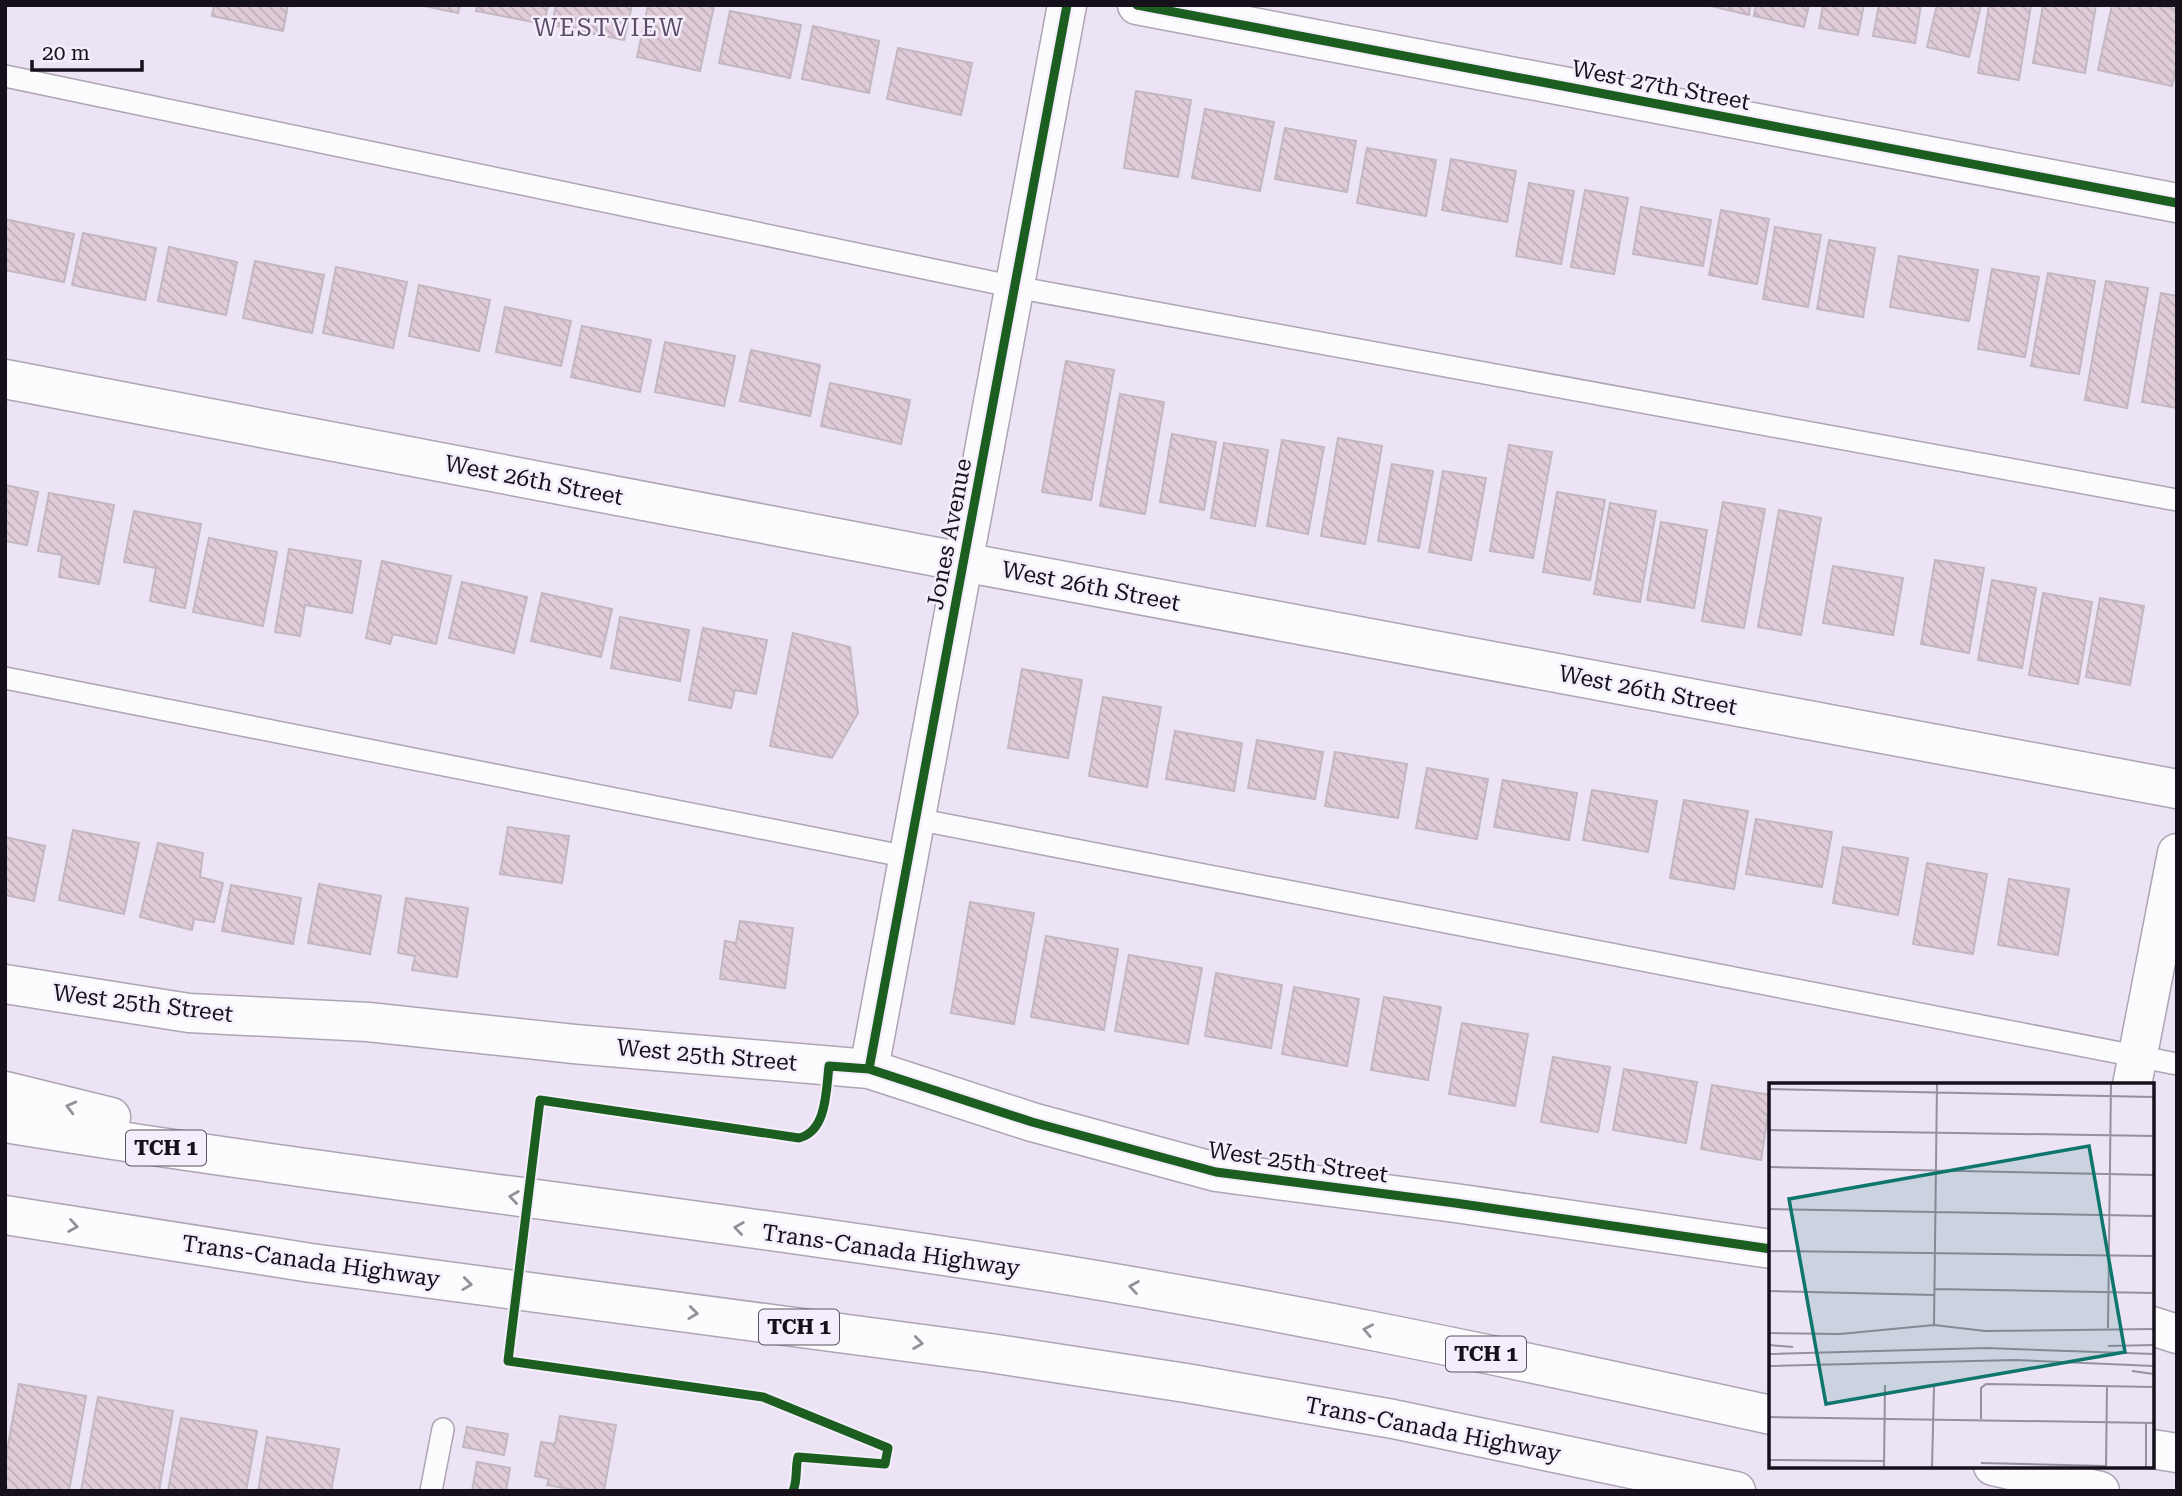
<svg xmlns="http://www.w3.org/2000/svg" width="2182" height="1496" font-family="'Roboto Serif',serif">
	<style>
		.building { fill: url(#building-back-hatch); stroke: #c3b8c2; stroke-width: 2 }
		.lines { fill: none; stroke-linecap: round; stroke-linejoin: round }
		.lane-casing { stroke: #ada5b3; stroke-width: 24 }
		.street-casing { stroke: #ada5b3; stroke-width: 41 }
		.highway-casing { stroke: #ada5b3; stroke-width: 41 }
		.lane { stroke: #fcfbfd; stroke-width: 21 }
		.street { stroke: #fcfbfd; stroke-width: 38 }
		.highway { stroke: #fcfbfd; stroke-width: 38 }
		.cycleway-casing { stroke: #f4edfb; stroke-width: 13 }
		.cycleway { stroke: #1b5e20; stroke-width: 9 }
		.oneway { stroke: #949197 }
		.labels { text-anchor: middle; stroke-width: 5; stroke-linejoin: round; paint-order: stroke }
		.shield { fill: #f4edfb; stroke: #59525e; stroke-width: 2 }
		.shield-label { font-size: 21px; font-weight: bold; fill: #16101b }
		.street-label { font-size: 23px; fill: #16101b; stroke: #f4edfb }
		.neighbourhood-label { font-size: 24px; letter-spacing: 2px; fill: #5c4c68; stroke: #f4edfb }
		.inset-road { fill: none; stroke: #968f9d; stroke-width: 2 }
		.view { fill: #0f766e; fill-opacity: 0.15; stroke: #0f766e; stroke-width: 3.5 }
		.inset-edge { fill: none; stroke: #16101b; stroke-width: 3.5 }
	</style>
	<defs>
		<pattern id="building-back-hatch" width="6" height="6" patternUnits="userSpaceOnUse" patternTransform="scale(1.75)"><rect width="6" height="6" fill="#dfccd8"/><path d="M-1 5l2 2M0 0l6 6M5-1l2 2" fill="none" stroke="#bfaeb9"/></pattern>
	</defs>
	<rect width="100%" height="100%" fill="#ece3f4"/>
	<path class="building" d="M214 5H288L283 31 212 16Z
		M420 5H460L458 13Z
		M478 5H548L544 24 476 11Z
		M556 5H632L624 40 552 25Z
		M648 5 714 6 700 71 637 57Z
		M1707 5H1750L1749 15Z
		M1756 5H1809L1804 27 1754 16Z
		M1823 5H1864L1858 35 1819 28Z
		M1879 5H1921L1915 43 1873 36Z
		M1937 5H1981L1969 57 1927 47Z
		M1989 5H2031L2019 80 1978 73Z
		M2043 5H2096L2085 73 2033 63Z
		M2112 5H2157L2177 9V63L2172 86 2098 70Z
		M730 11 801 25 790 78 719 63Z
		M813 26 879 41 869 93 802 79Z
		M898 48 972 63 961 115 887 99Z
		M1136 91 1191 100 1178 177 1124 168Z
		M1205 109 1274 122 1260 191 1192 178Z
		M1285 128 1356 141 1347 192 1275 179Z
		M1367 148 1436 160 1426 216 1357 203Z
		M1451 159 1516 171 1507 222 1442 210Z
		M1529 183 1574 191 1561 264 1516 256Z
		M1585 190 1628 198 1614 274 1571 267Z
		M1641 207 1711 220 1703 266 1633 254Z
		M1721 210 1769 219 1757 284 1709 275Z
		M5 219 74 234 64 282 5 270Z
		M1775 227 1821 235 1808 307 1763 299Z
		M83 233 156 248 145 300 72 285Z
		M1829 240 1875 248 1863 317 1817 309Z
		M169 247 237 262 226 315 158 301Z
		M1899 256 1978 270 1969 321 1890 307Z
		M255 261 324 275 312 333 243 318Z
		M336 267 407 282 393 348 323 333Z
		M1992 269 2039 277 2025 357 1978 349Z
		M2048 273 2095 281 2079 374 2031 366Z
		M2106 281 2148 288 2127 408 2085 400Z
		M419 285 490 300 479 351 409 336Z
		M2161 293 2177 296V408L2142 402Z
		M505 307 571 321 561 366 496 352Z
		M582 326 651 340 640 392 571 377Z
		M665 342 735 356 724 406 655 392Z
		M751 350 820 365 810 416 740 401Z
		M1066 361 1114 370 1091 500 1042 492Z
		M830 383 910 400 901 444 821 426Z
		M1120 394 1164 402 1145 514 1100 506Z
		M1172 434 1216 442 1204 510 1160 502Z
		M1338 438 1382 446 1365 544 1321 536Z
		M1282 440 1324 447 1308 534 1267 526Z
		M1224 443 1268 450 1255 526 1211 518Z
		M1509 445 1552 452 1533 558 1490 551Z
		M1392 464 1433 471 1419 548 1378 541Z
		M1443 471 1486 478 1471 560 1429 552Z
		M5 485 38 492 27 545 5 541Z
		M1557 492 1605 500 1590 580 1543 572Z
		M49 493 114 505 99 584 59 577 62 555 38 551Z
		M1723 502 1765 509 1744 628 1702 621Z
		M1610 503 1656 511 1640 602 1594 594Z
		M1779 510 1821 518 1801 635 1758 627Z
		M134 511 201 524 185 608 150 601 156 568 124 562Z
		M1661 522 1707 530 1694 608 1647 600Z
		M209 538 277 552 263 626 193 612Z
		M289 549 361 561 352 613 305 605 300 636 275 632Z
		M1935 560 1984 568 1969 653 1921 644Z
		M382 561 451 576 436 644 393 634 390 644 366 638Z
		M1833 566 1903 578 1893 635 1823 623Z
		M1992 580 2036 588 2022 668 1978 660Z
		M462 582 527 597 514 653 449 638Z
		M542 593 612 609 601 657 531 641Z
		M2043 593 2092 602 2078 684 2029 675Z
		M2100 598 2144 606 2130 685 2086 677Z
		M620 617 689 630 680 681 611 668Z
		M703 628 767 640 756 694 735 690 731 708 689 700Z
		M793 633 850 647 858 713 832 758 770 746Z
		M1022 669 1082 680 1068 758 1008 748Z
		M1103 697 1161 707 1147 787 1089 776Z
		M1175 731 1242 743 1234 791 1166 779Z
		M1257 740 1323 752 1315 799 1248 788Z
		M1335 752 1407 764 1398 818 1325 806Z
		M1427 768 1488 779 1477 839 1416 828Z
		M1503 780 1577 793 1569 840 1494 827Z
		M1592 790 1657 801 1648 852 1583 840Z
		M1684 800 1748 811 1734 889 1670 878Z
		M1756 819 1832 832 1822 887 1746 874Z
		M508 827 569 836 562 883 500 874Z
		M73 830 139 843 124 914 59 900Z
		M5 837 45 846 34 901 5 895Z
		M158 843 203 853 200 877 223 883 214 922 194 919 192 930 140 917Z
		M1843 847 1908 858 1898 915 1833 903Z
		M1927 863 1987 874 1973 954 1913 944Z
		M2009 879 2069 889 2058 955 1998 945Z
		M319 884 381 896 370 954 308 943Z
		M231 885 301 898 293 944 222 931Z
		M406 898 468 908 457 977 412 970 415 956 398 953Z
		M970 902 1034 913 1014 1024 951 1013Z
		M740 921 793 928 785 988 720 979 725 941 736 943Z
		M1046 936 1118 949 1104 1030 1031 1017Z
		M1129 955 1202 968 1188 1044 1115 1031Z
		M1216 973 1282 985 1271 1048 1205 1036Z
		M1294 987 1359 999 1347 1066 1282 1054Z
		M1384 997 1441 1007 1428 1080 1371 1070Z
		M1462 1023 1528 1034 1515 1106 1449 1094Z
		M1553 1057 1610 1067 1598 1132 1541 1122Z
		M1624 1069 1697 1082 1686 1143 1613 1130Z
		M1712 1085 1771 1095 1761 1160 1701 1149Z
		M19 1384 86 1396 69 1491H5V1462Z
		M98 1397 173 1411 159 1491H81Z
		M560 1416 616 1425 604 1491H580L547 1485 549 1479 535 1476 541 1442 555 1444Z
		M181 1418 257 1431 246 1491H168Z
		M467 1427 508 1434 504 1455 463 1447Z
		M267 1437 339 1449 331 1491H258Z
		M477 1462 510 1468 506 1491H472Z"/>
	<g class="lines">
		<defs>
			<path id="lane" d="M5 76 1015 287 2177 500
				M5 678 908 857
				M916 819 2177 1064
				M431 1491 443 1429"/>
			<path id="street" d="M1137 5 2177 203
				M5 379 963 562 2177 789
				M5 984 189 1013 368 1022 574 1044 869 1069 1032 1122 1216 1172 1455 1203 1771 1249
				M869 1069 1067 5
				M2132 1085 2177 853
				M2152 1326 2177 1334"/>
			<path id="highway" d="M5 1091 111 1117
				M5 1123C337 1177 671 1213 1003 1265 1261 1305 1516 1359 1771 1415
				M5 1215 311 1263 990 1353 1186 1383 1393 1419 1736 1491
				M2152 1449 2177 1453
				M1993 1466 2100 1491"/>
		</defs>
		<use href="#lane" class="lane-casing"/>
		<use href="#street" class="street-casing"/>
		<use href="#highway" class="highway-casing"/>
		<use href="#lane" class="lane"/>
		<use href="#street" class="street"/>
		<use href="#highway" class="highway"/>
		<defs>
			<path id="cycleway" d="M1137 5 2177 203
				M869 1069 1067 5
				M793 1491C798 1479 795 1469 798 1457L885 1464 888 1448 763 1397 508 1361 540 1100 799 1138C827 1131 826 1091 829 1066L869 1069 1032 1122 1216 1172 1455 1203 1771 1249"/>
		</defs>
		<use href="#cycleway" class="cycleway-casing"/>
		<use href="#cycleway" class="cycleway"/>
	</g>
	<defs><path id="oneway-chevron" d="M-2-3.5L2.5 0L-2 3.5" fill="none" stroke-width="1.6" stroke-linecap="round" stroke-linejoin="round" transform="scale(1.75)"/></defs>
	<g class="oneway">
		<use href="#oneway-chevron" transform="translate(71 1107) rotate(-166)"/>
		<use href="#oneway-chevron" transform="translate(514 1197) rotate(-172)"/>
		<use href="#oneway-chevron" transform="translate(73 1226) rotate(9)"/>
		<use href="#oneway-chevron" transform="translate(739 1228) rotate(-172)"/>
		<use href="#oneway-chevron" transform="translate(467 1284) rotate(7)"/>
		<use href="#oneway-chevron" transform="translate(1134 1287) rotate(-171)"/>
		<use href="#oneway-chevron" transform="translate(693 1313) rotate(7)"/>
		<use href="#oneway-chevron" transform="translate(1368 1330) rotate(-169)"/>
		<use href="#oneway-chevron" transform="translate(918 1343) rotate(8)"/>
	</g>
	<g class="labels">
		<g class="shield">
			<rect x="126" y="1130.5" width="80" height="35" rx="5"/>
			<rect x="759" y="1309.5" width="80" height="35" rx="5"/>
			<rect x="1446" y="1336.5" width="80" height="35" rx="5"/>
		</g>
		<g class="shield-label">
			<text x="166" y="1155">TCH 1</text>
			<text x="799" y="1334">TCH 1</text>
			<text x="1486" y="1361">TCH 1</text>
		</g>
		<g class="street-label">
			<text transform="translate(1661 85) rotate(11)" y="8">West 27th Street</text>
			<text transform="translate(534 480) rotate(11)" y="8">West 26th Street</text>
			<text transform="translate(949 534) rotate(-79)" y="8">Jones Avenue</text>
			<text transform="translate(1091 586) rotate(11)" y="8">West 26th Street</text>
			<text transform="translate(1648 690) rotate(11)" y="8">West 26th Street</text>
			<text transform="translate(143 1003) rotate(7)" y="8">West 25th Street</text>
			<text transform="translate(707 1055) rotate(5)" y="8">West 25th Street</text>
			<text transform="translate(1298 1162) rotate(8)" y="8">West 25th Street</text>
			<text transform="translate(891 1250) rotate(8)" y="8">Trans-Canada Highway</text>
			<text transform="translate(311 1261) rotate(8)" y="8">Trans-Canada Highway</text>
			<text transform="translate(1433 1429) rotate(11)" y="8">Trans-Canada Highway</text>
		</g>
		<g class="neighbourhood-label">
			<text x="609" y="36">WESTVIEW</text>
		</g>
	</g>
	<g transform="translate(1769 1083)">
		<rect width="385" height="385" fill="#ece3f4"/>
		<path class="inset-road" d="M0 6 385 14M0 47 385 53M0 84 385 92M0 126 385 133M0 168 385 173M166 206 385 210M0 208 166 212M165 242 168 0M339 245 342 0M0 250 71 251 165 242 216 248 385 246M0 262 24 264M339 263 385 262M0 271 217 265 385 271M0 283 246 277 385 283M363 288 385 291M0 334 385 340M212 336V305L217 301 385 304M0 377 115 378M212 380 337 383M115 385 116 302M163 385 165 304M337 385 338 303M377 385V340"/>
		<path class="view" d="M320 63 356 269 57 321 20 116Z"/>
		<rect width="385" height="385" class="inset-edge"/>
	</g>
	<rect width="2182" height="1496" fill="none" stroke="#16101b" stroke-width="14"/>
	<path d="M32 60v10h110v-10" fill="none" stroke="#16101b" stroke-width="3.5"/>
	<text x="42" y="60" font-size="21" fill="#16101b" stroke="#f4edfb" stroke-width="5" paint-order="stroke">20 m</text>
</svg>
